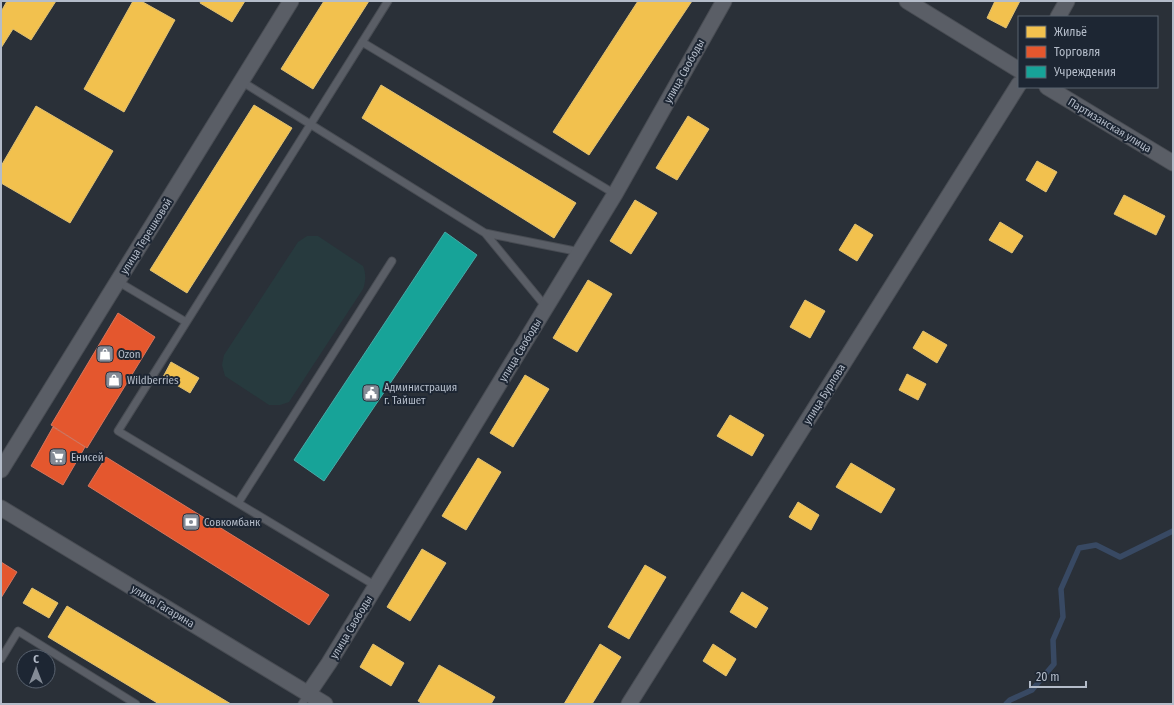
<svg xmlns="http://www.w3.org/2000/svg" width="1174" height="705" font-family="'Fira Sans Condensed',sans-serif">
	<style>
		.green { fill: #273a3e }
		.homes { fill: #f2c14e; stroke: #dfc073 }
		.shops { fill: #e4572e; stroke: #d6755c }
		.public { fill: #17a398; stroke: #46aaa7 }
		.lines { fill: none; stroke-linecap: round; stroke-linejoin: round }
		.stream { stroke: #384963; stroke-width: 5.5 }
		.service-casing { stroke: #484c53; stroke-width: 9 }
		.minor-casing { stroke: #484c53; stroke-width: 17 }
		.service { stroke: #5a5e66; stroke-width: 7 }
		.minor { stroke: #5a5e66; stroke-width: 15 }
		.labels { text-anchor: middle; stroke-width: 4; stroke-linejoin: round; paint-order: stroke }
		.street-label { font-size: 11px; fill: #b4bcc9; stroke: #1d2633 }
		.poi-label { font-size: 11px; fill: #b4bcc9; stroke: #1d2633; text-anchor: start }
	</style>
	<rect width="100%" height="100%" fill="#2a3038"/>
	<path class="green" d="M307 236H318L363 266C366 274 366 280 363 289L289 402 280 405H269L225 376 222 365 224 355 298 242Z"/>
	<path class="homes" d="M7 1H56L31 40 13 29 1 48V9L2 10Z
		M133 1H141L175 20 124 112 84 89Z
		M201 1H245L232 22 200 3Z
		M324 1H369L313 89 281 69Z
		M638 1H692L589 155 553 132Z
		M995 1H1020L1006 28 987 18Z
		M381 85 576 203 554 238 362 118Z
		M254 105 292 128 187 293 150 270Z
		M36 106 113 151 70 223 1 183V166Z
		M688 116 709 129 677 180 656 168Z
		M1037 161 1057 172 1046 192 1026 180Z
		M1124 195 1165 216 1156 235 1114 214Z
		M635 200 657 213 631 254 610 241Z
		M1000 222 1023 236 1012 253 989 240Z
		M855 224 873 235 857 261 839 250Z
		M588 280 612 294 577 352 553 338Z
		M805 300 825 311 810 338 790 327Z
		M923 331 947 345 937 363 913 348Z
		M171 362 199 378 190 393 163 377Z
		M907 374 926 384 918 400 899 390Z
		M525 375 549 389 513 447 490 433Z
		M730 415 764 435 752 456 717 436Z
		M478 458 501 472 466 530 442 516Z
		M851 463 895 489 881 513 836 487Z
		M798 502 819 515 811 530 789 517Z
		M422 549 446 563 410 621 387 607Z
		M645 565 666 577 629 639 608 627Z
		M32 588 58 603 49 618 23 603Z
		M742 592 768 608 756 628 730 612Z
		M67 606 231 704H159L48 637Z
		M373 644 404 663 391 686 360 667Z
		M600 644 621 657 592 704H564Z
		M713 644 736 659 726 676 703 661Z
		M439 665 495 697 491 704H423L418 701Z"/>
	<path class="shops" d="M118 313 155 337 87 448 51 425Z
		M53 427 85 447 63 485 31 466Z
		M106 457 329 595 309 625 88 486Z
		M1 562 17 572 1 598Z"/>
	<path class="public" d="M445 232 477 255 324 481 294 460Z"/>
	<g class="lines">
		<path class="stream" d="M1006 704 1010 700 1032 690 1054 664 1053 640 1063 617 1061 589 1079 548 1096 545 1120 557 1173 531"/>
		<defs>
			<path id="service" d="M362 42 615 194
				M241 81 485 233 580 252
				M485 233 546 307
				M117 281 186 322
				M238 503 392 261
				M376 586 118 431 388 1
				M1 659 18 631 136 704
				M302 704 308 694"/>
			<path id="minor" d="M907 1 1019 70
				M1058 17 1067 1
				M1047 87 1173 163
				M1 470 291 1
				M1 508 325 704
				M308 694 329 663 615 194 724 1
				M629 704 1019 84"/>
		</defs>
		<use href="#service" class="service-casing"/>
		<use href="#minor" class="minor-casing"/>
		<use href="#service" class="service"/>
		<use href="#minor" class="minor"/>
	</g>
	<defs>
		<symbol id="shop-square" viewBox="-11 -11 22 22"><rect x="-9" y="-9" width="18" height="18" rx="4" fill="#848b96" stroke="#1d2633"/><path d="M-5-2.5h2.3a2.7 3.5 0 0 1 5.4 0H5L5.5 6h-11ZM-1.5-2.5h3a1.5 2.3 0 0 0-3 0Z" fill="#fff"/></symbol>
		<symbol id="civic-square" viewBox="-11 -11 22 22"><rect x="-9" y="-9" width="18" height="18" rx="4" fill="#848b96" stroke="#1d2633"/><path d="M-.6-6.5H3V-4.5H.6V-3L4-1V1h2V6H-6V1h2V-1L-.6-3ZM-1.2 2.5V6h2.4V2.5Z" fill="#fff"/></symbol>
		<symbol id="supermarket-square" viewBox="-11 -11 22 22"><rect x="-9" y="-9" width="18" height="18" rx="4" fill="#848b96" stroke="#1d2633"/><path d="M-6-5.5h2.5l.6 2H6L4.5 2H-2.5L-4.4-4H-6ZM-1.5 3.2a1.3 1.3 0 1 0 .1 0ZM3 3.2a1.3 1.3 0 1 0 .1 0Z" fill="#fff"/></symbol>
		<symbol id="bank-square" viewBox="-11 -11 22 22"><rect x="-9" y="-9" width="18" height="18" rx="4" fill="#848b96" stroke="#1d2633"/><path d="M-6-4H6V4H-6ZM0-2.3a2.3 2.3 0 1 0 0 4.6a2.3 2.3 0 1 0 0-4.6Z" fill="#fff"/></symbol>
	</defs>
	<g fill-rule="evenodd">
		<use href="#shop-square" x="95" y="344" width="20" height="20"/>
		<use href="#shop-square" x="104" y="370" width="20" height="20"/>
		<use href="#civic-square" x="361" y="383" width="20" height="20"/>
		<use href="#supermarket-square" x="48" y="447" width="20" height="20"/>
		<use href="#bank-square" x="181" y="512" width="20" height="20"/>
	</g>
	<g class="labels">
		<g class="street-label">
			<text transform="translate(684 71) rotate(-61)" y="4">улица Свободы</text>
			<text transform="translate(1110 125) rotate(31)" y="4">Партизанская улица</text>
			<text transform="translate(146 236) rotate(-58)" y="4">улица Терешковой</text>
			<text transform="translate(520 350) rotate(-59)" y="4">улица Свободы</text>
			<text transform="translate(824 394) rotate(-58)" y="4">улица Бурлова</text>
			<text transform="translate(163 606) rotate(31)" y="4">улица Гагарина</text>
			<text transform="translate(351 627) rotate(-59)" y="4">улица Свободы</text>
		</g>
		<g class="poi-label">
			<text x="118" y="358">Ozon</text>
			<text x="127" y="384">Wildberries</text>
			<text x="384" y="391">Администрация<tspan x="384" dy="13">г. Тайшет</tspan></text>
			<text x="71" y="461">Енисей</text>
			<text x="204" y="526">Совкомбанк</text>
		</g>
	</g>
	<rect width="1174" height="705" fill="none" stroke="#b4bcc9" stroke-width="4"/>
	<rect x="1018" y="16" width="140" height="72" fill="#1d2633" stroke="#59626f"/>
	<rect x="1026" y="26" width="20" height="12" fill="#f2c14e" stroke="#59626f"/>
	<text x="1054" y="36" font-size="12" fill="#b4bcc9">Жильё</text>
	<rect x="1026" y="46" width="20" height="12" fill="#e4572e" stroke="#59626f"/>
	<text x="1054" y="56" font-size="12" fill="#b4bcc9">Торговля</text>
	<rect x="1026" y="66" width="20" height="12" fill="#17a398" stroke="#59626f"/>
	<text x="1054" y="76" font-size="12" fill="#b4bcc9">Учреждения</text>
	<g transform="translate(36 669)"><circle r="19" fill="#1d2633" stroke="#59626f"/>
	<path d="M0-3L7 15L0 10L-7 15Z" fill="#848b96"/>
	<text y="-6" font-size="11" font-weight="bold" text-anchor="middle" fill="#b4bcc9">С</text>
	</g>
	<path d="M1030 681v6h56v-6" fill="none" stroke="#b4bcc9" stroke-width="2"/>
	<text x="1036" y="681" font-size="12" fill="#b4bcc9" stroke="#1d2633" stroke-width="3" paint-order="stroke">20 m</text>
</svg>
